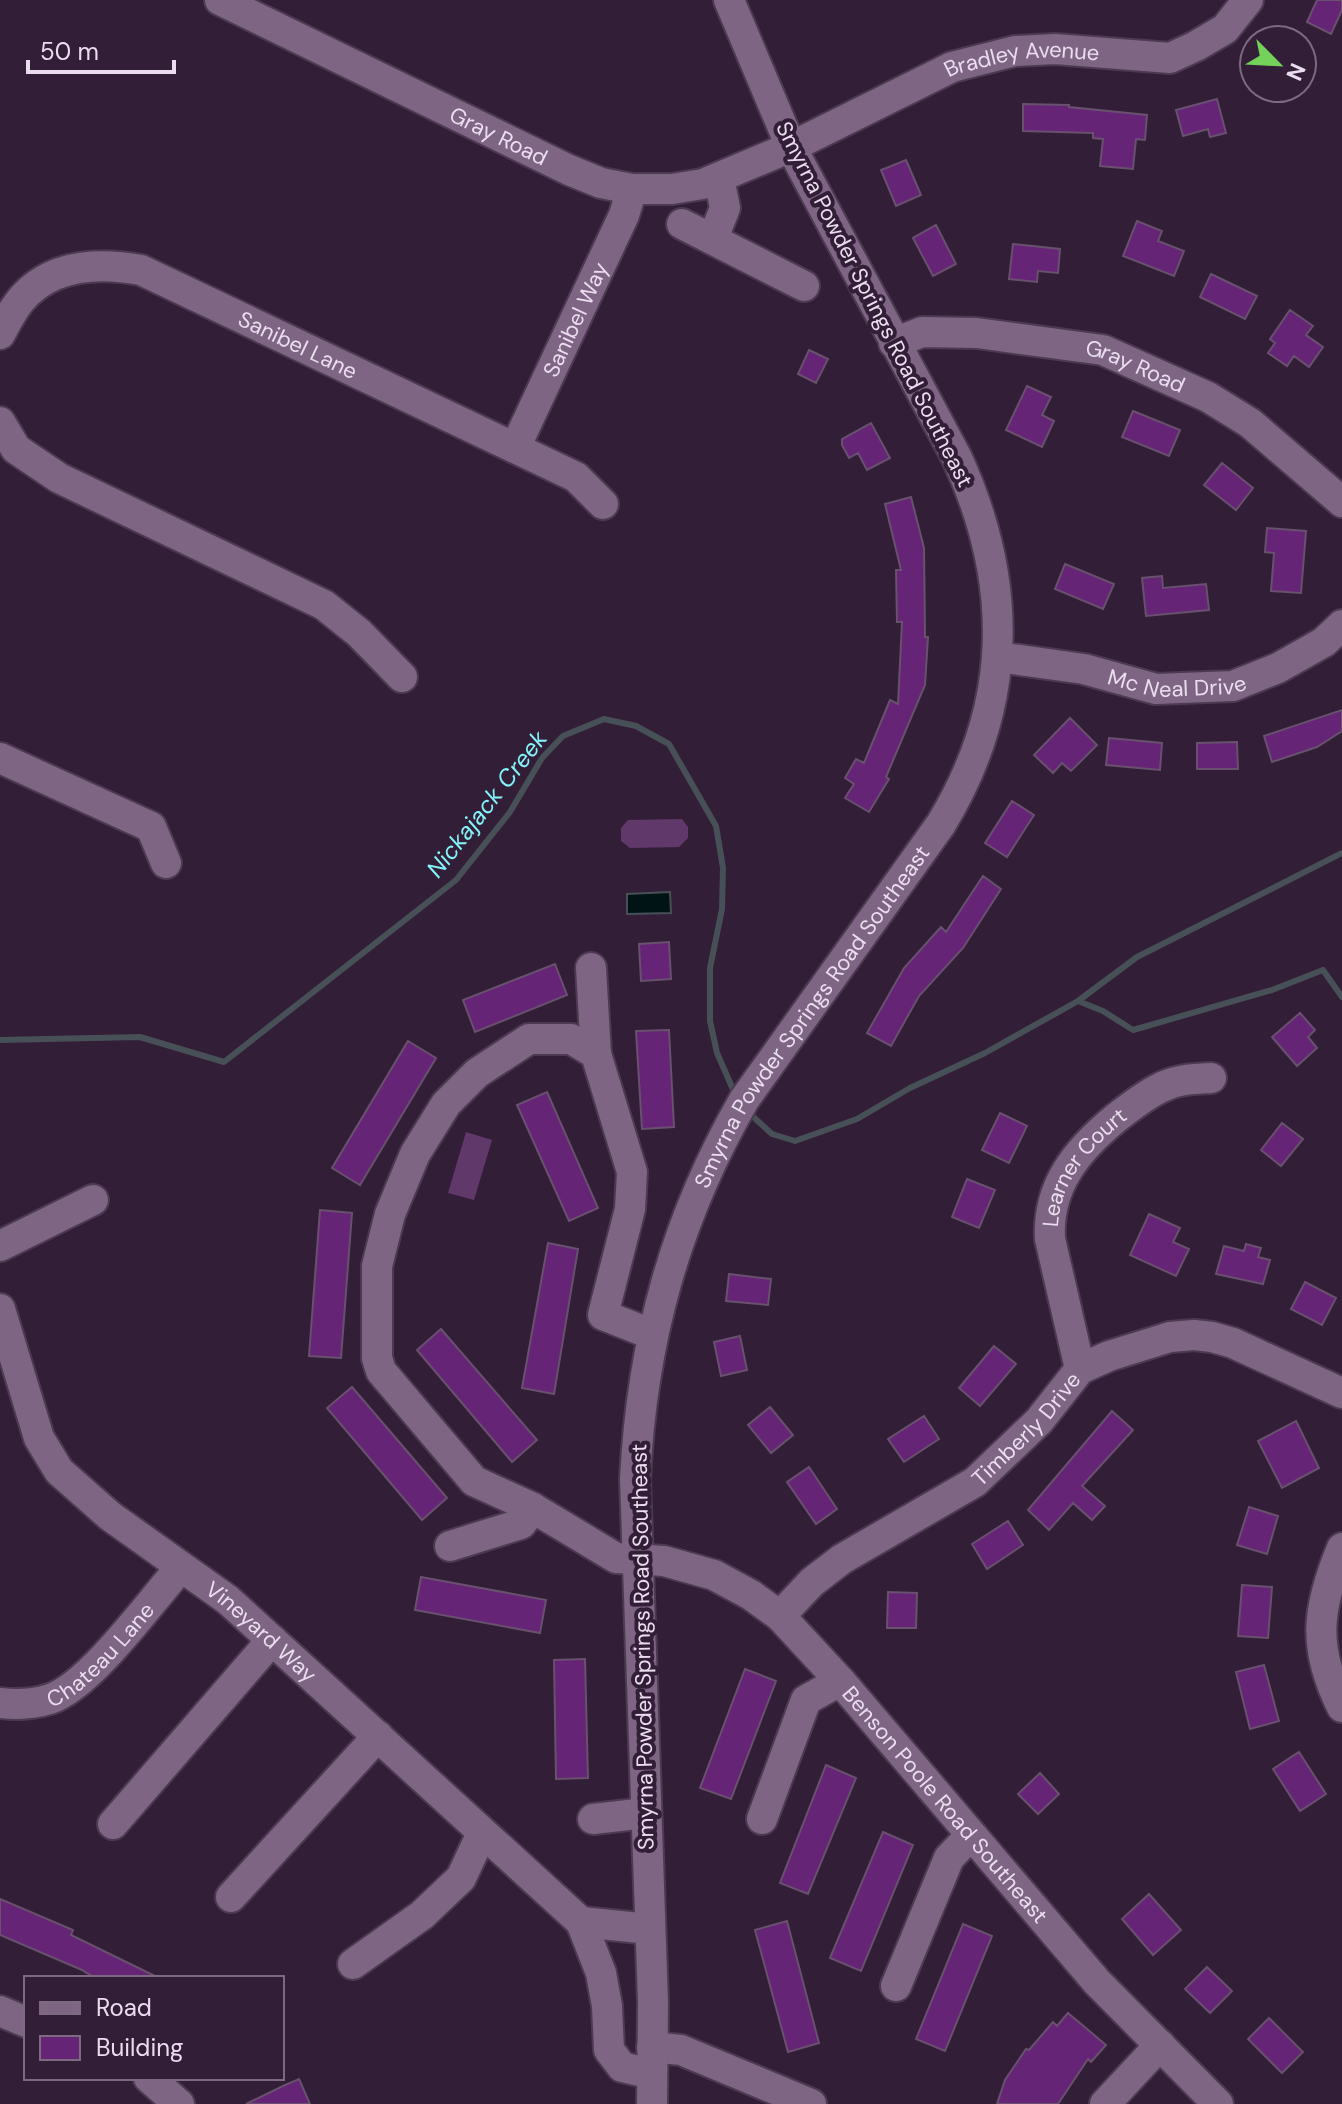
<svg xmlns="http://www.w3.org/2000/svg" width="1342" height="2104" font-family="'DM Sans',sans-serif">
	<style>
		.green { fill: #60396a }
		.water { fill: #011415; stroke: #475056; stroke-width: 2 }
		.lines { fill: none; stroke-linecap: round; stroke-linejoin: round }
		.stream { stroke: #475056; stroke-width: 6 }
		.building { fill: #652475; stroke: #68506e; stroke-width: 2 }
		.minor-casing { stroke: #4c3a51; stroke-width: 34 }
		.minor { stroke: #7d6583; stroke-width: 30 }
		.labels { text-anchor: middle; stroke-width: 8; stroke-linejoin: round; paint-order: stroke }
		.street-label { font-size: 22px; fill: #ebddef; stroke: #331e38 }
		.water-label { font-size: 24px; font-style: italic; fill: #83f4f9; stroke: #331e38 }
	</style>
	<rect width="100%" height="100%" fill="#331e38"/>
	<path class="green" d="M682 819 688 827V838L679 847 630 848 621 841V828L628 820Z
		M466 1132 492 1140 474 1200 448 1193Z"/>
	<path class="water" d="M670 892 671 913 627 914V894Z"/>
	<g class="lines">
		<path class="stream" d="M1078 1001 1103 1011 1133 1030 1272 990 1323 970 1342 997
			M0 1040 140 1037 224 1062 456 880 510 812 542 758 563 736 604 719 636 726 669 744 716 826 723 868 722 909 710 968V1021L717 1053 735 1094
			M748 1112 772 1134 795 1141 857 1119 910 1088 985 1053 1078 1001 1137 957 1342 853"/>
	</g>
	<path class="building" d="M1317 0H1342V10L1331 34 1307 22Z
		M1217 99 1226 133 1210 137 1208 129 1183 136 1176 110Z
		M1023 104 1069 105V107L1147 115 1145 140 1136 139 1133 169 1100 166 1103 139 1093 138V133L1023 131Z
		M906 160 921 195 896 206 881 170Z
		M1137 221 1162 231 1158 241 1184 251 1174 276 1123 256Z
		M936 225 956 264 933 276 913 238Z
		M1013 244 1060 249 1058 273 1038 271 1037 282 1009 279Z
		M1211 274 1257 296 1245 319 1200 297Z
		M1290 310 1313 326 1306 335 1323 347 1309 367 1294 356 1287 366 1268 353 1275 343 1270 339Z
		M809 350 828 359 816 383 798 374Z
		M1027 386 1051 397 1042 415 1054 421 1042 447 1006 430Z
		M1133 411 1180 430 1169 456 1122 437Z
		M871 423 890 458 867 470 858 453 849 458 842 445V439Z
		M1222 463 1253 488 1236 510 1204 485Z
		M911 497 924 548 925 637H928L925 685 886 777 889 779 869 812 845 798 854 784 845 778 856 759 864 763 890 700 898 704 902 622H897L896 570H901L885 504Z
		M1267 528 1306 531 1301 593 1271 591 1274 553 1265 552Z
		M1065 564 1114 584 1103 609 1055 589Z
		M1162 576 1163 588 1206 584 1209 610 1146 616 1142 578Z
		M1342 710V731L1317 747 1272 762 1264 736Z
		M1070 718 1097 745 1071 771 1062 763 1053 773 1034 755Z
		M1109 738 1162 743 1160 770 1106 765Z
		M1237 742 1238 769H1197V743Z
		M1012 801 1034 815 1007 857 985 843Z
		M983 876 1001 889 963 948 919 996 891 1046 867 1033 904 968 941 927 946 932Z
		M669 942 671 979 641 981 639 944Z
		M555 964 567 995 475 1032 463 1000Z
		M1300 1013 1315 1030 1308 1037 1317 1048 1297 1066 1272 1037Z
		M669 1030 674 1127 642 1129 636 1031Z
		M408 1041 436 1058 360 1185 332 1168Z
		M547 1092 598 1208 569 1221 517 1105Z
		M1000 1113 1027 1126 1009 1163 982 1150Z
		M1282 1123 1303 1139 1281 1166 1261 1150Z
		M967 1179 995 1190 979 1228 952 1217Z
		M320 1210 352 1213 341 1358 309 1356Z
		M1149 1214 1180 1228 1173 1242 1189 1249 1176 1276 1130 1255Z
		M548 1243 578 1249 554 1394 522 1388Z
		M1246 1244 1261 1248 1258 1257 1270 1260 1263 1284 1216 1274 1224 1246 1244 1251Z
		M729 1274 771 1279 768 1305 726 1301Z
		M1305 1282 1336 1298 1322 1325 1291 1309Z
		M441 1329 537 1440 512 1462 417 1350Z
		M740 1336 747 1370 721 1376 714 1342Z
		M994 1346 1016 1364 980 1406 959 1388Z
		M352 1387 447 1498 422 1520 327 1408Z
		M770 1407 793 1435 771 1453 748 1425Z
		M1112 1411 1133 1430 1082 1486 1105 1506 1092 1520 1073 1503 1049 1530 1028 1510Z
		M924 1416 939 1439 904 1462 888 1439Z
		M1296 1421 1319 1468 1282 1488 1258 1441Z
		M809 1467 837 1509 816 1524 787 1482Z
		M1249 1507 1278 1516 1267 1554 1237 1545Z
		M1008 1521 1023 1545 987 1569 972 1544Z
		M421 1577 546 1600 540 1633 415 1610Z
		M1242 1585 1272 1587 1268 1638 1238 1636Z
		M888 1592 917 1593 916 1628H887Z
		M585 1659 588 1778 556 1779 554 1660Z
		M1264 1665 1279 1721 1250 1729 1236 1672Z
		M745 1669 776 1681 731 1799 700 1788Z
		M1299 1752 1326 1794 1300 1811 1273 1769Z
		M826 1765 856 1778 808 1894 780 1883Z
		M1040 1773 1059 1794 1038 1814 1018 1794Z
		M883 1832 913 1845 861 1971 830 1958Z
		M1149 1894 1181 1930 1153 1955 1122 1919Z
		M0 1899 73 1930 71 1935 159 1978H95L82 1970 0 1935Z
		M787 1921 819 2043 788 2052 755 1930Z
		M963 1924 992 1936 945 2051 916 2039Z
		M1207 1967 1232 1991 1210 2013 1185 1989Z
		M1068 2013 1106 2045 1091 2062 1088 2059 1058 2104H997L1005 2080 1026 2049 1029 2050 1053 2022 1057 2026Z
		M1269 2018 1303 2052 1282 2073 1248 2039Z
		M299 2079 310 2104H246L283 2086Z"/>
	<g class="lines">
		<defs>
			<g id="minor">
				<path id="s1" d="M220 0 569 170 601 183 632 189H672L703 184 791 147 952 67 1015 51 1055 49 1170 58 1196 46 1225 29 1248 0"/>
				<path d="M682 224 804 286"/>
				<path d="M713 238 725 208 719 178"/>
				<path id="s2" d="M0 334C6 323 12 311 20 301 50 264 97 262 141 270L576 477 603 504"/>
				<path id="s3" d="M894 343 922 332 977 333 1103 350 1208 397 1250 423 1342 502"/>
				<path d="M0 422 16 449 59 478 324 605 359 633 402 677"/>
				<path id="s4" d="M515 448 624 215 632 189"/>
				<path id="s5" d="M998 657 1084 669 1156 689 1233 686 1278 668 1324 642 1342 625"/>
				<path d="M0 758 151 827 166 863"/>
				<path d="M591 968 596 1054"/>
				<path d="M0 1246 93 1200"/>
				<path id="s6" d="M0 1309 39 1438 59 1471 110 1516 228 1600 581 1922 601 1973 607 2006 609 2050 622 2067 652 2074"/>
				<path id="s7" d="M651 1334 603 1315 630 1209 632 1172 596 1054 571 1039H529L477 1073 446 1104 415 1154 390 1214 377 1266V1358L381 1371 474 1481 533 1508 616 1558 664 1561 714 1575 751 1595 780 1616 842 1683 1097 1982 1218 2104"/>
				<path id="s8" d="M1080 1369 1050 1239C1047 1186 1077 1150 1116 1118 1130 1107 1145 1095 1162 1087 1178 1079 1194 1079 1211 1078"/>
				<path d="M450 1546 521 1524 533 1508"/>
				<path d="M1342 1548C1317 1608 1312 1647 1342 1707"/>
				<path id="s9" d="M780 1616 812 1582 842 1559 975 1482 1039 1421 1080 1369 1109 1356 1170 1337 1194 1335 1212 1337 1233 1343 1342 1393"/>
				<path id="s10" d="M0 1703C16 1705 34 1704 50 1699 90 1686 151 1601 181 1567"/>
				<path d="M593 1819 646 1813"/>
				<path d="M762 1819 806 1700 840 1681"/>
				<path d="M113 1824 272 1640"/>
				<path d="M231 1897 378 1736"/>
				<path d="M581 1922 650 1929"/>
				<path d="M353 1964 422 1915 461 1878 482 1833"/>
				<path d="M896 1986 949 1858 971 1835"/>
				<path d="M0 2011 26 2022"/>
				<path d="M652 2047 681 2050 811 2104"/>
				<path d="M149 2078 179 2104"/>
				<path id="s11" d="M652 2104 653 2003 635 1479C642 1341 675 1220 744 1100L941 824C1014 704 1014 583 957 458L791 147 729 0"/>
				<path d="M1105 2104 1160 2045"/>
			</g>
		</defs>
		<use href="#minor" class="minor-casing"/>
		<use href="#minor" class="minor"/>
	</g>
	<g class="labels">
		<g class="street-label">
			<text dy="8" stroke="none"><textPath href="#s1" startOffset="872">Bradley Avenue</textPath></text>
			<text dy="8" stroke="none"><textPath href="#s1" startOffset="310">Gray Road</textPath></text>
			<text transform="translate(875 304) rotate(63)" y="8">Smyrna Powder Springs Road Southeast</text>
			<text dy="8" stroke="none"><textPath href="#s4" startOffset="142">Sanibel Way</textPath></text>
			<text dy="8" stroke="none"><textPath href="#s2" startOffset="344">Sanibel Lane</textPath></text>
			<text dy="8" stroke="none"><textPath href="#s3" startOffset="248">Gray Road</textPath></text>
			<text dy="8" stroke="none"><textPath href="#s5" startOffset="182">Mc Neal Drive</textPath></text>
			<text dy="8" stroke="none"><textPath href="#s11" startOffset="1130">Smyrna Powder Springs Road Southeast</textPath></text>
			<text dy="8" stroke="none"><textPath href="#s8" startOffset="216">Learner Court</textPath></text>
			<text dy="8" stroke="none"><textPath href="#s9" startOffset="312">Timberly Drive</textPath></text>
			<text dy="8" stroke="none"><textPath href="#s6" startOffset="432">Vineyard Way</textPath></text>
			<text transform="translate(642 1647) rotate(-91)" y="8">Smyrna Powder Springs Road Southeast</text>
			<text dy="8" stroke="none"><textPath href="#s10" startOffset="118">Chateau Lane</textPath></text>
			<text dy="8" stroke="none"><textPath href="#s7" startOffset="1516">Benson Poole Road Southeast</textPath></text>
		</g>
		<g class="water-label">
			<text transform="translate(487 804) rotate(-52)" y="8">Nickajack Creek</text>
		</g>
	</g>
	<rect x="24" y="1976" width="260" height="104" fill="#331e38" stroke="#7d6a81" stroke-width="2"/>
	<rect x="40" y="2002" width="40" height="12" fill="#7d6583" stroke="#7d6a81" stroke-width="2"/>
	<text x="96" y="2016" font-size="24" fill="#ebddef">Road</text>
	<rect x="40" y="2036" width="40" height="24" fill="#652475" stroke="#7d6a81" stroke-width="2"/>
	<text x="96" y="2056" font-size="24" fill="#ebddef">Building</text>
	<g transform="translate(1278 64) rotate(114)"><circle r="38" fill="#331e38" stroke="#7d6a81" stroke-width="2"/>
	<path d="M0-6L14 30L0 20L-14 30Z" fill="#74d25b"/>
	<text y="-12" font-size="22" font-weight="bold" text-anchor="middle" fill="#ebddef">N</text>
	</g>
	<path d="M28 60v12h146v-12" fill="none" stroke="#ebddef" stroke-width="4"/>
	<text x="40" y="60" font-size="24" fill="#ebddef" stroke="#331e38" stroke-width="6" paint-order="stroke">50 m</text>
</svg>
